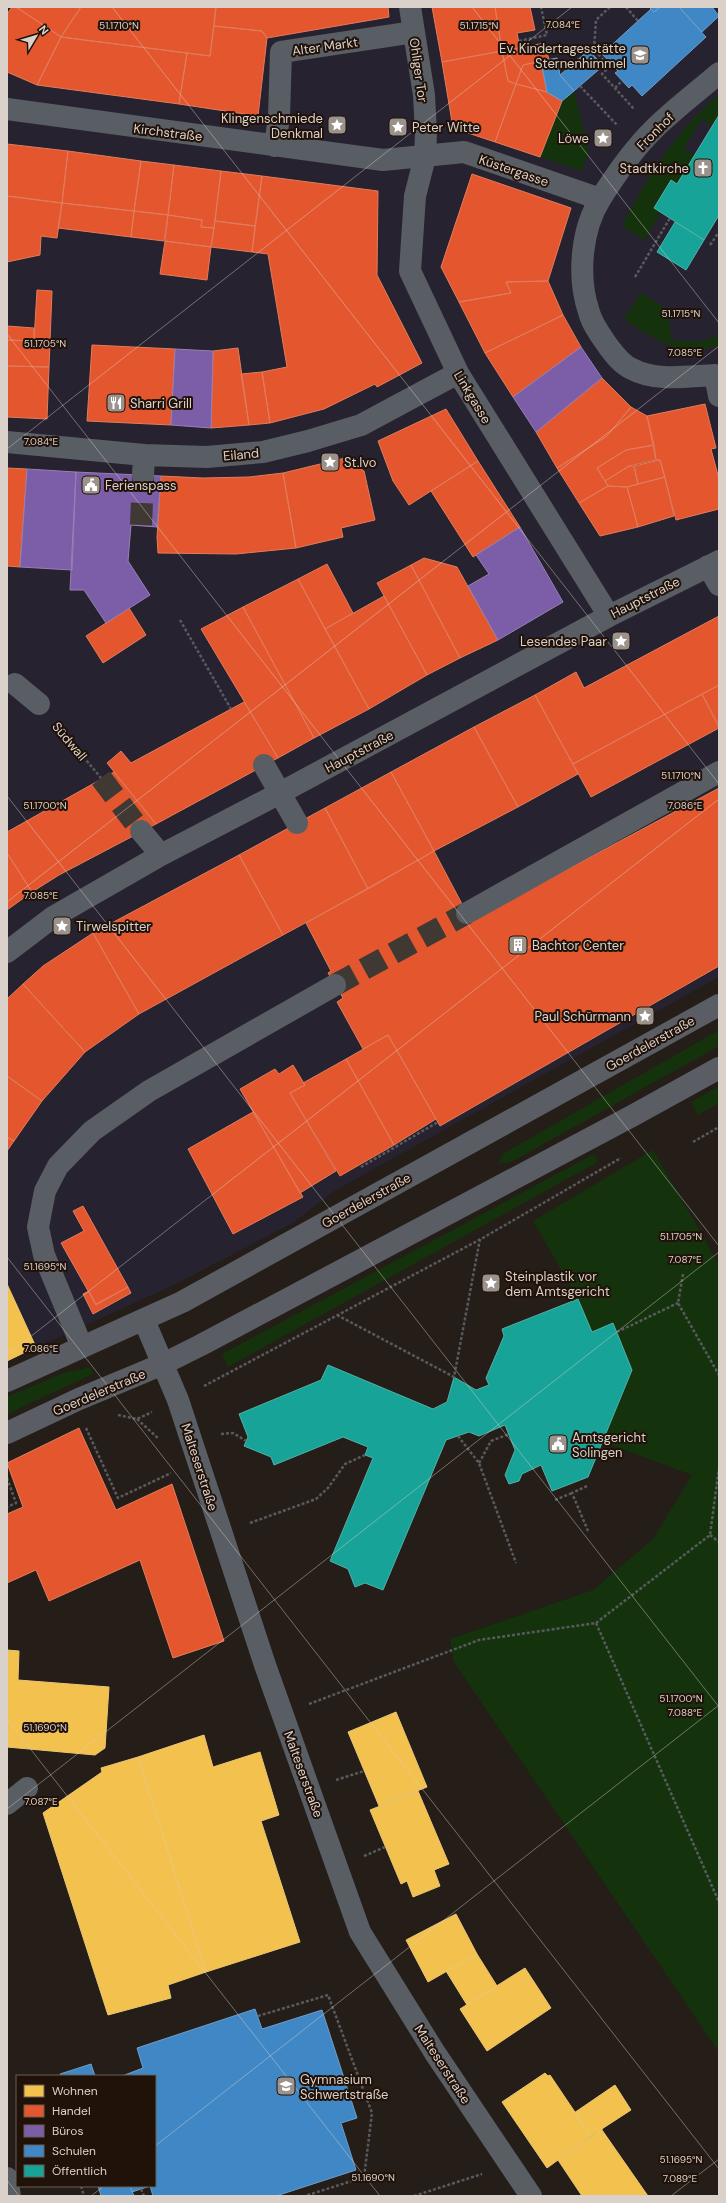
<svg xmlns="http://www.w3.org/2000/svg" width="726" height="2203" font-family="'DM Sans',sans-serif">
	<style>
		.commercial { fill: #27222f }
		.green { fill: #14330d }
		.homes { fill: #f2c14e; stroke: #ebc674 }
		.shops { fill: #e4572e; stroke: #e17c5d }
		.offices { fill: #7b5ea7; stroke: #9880b2 }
		.schools { fill: #3f88c5; stroke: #6e9ec7 }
		.public { fill: #17a398; stroke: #52b1a7 }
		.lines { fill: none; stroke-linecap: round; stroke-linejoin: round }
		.minor-tunnel { stroke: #3f3833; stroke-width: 22; stroke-dasharray: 22 11; stroke-linecap: butt }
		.path { stroke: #595a5e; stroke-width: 2.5; stroke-dasharray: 3 2; stroke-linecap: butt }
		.minor { stroke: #595e64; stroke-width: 22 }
		.major { stroke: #5a5e64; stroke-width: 22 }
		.ticks { fill: none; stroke: #dbd1cb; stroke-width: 1; stroke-opacity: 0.45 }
		.labels { text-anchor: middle; stroke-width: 4; stroke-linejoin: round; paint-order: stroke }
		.street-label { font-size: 13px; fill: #dbd1cb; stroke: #201209 }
		.poi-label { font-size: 13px; fill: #dbd1cb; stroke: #201209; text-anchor: start }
		.ticks-label { font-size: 10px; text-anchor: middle; fill: #dbd1cb; stroke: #201209; stroke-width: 4; stroke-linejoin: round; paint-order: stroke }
	</style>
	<rect width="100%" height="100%" fill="#241d18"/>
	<path class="commercial" d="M7 7H719V977L334 1191 293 1223 174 1285 7 1361Z"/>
	<path class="green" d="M574 91 589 152 582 171 540 157 562 101Z
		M719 94V115L713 126 702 119 684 148 694 155 677 184 671 180 654 208 661 212 645 240 622 226C647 177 677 130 719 94Z
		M641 293 668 310 671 340 698 342 719 336V345C712 347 704 350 698 350 670 350 646 334 624 319Z
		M719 1030V1046L513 1161 498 1164 501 1157 506 1152Z
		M719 1086V1103L698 1115 691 1102Z
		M653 1150 719 1264V2052L454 1662 450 1639 593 1590 653 1539 692 1475 603 1442 632 1370 613 1323 592 1332 578 1299 533 1221Z
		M594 1154 598 1162 228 1367 222 1354Z
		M91 1367 93 1373 89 1376 7 1414V1397L63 1373Z"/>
	<path class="homes" d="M7 1284 36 1347 7 1361Z
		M7 1650 19 1651 18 1680 109 1687 105 1748 95 1755 7 1747Z
		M396 1712 427 1787 379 1806 348 1732Z
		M204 1735 213 1767 260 1752 279 1815 261 1821 300 1942 206 1972 138 1757Z
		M138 1757 206 1972 168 1985 171 1998 108 2015 43 1813 102 1772 101 1768Z
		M418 1791 449 1864 434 1870 440 1886 413 1897 407 1881 401 1884 370 1810Z
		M456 1914 477 1954 428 1982 406 1940Z
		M477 1954 497 1986 467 2005 446 1971Z
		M525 1968 551 2008 487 2051 460 2009Z
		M545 2073 548 2076 550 2075 591 2136 547 2168 502 2102Z
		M615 2085 631 2110 591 2136 574 2113Z
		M602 2129V2130L648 2196H582L558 2160Z"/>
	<path class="shops" d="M12 7H16L61 37 37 85 7 72V14Z
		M16 7H81L61 37Z
		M81 7H216L210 56 61 37Z
		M216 7H388L389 17 267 38 262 31 214 26Z
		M432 7H495L502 51 442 62Z
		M495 7H530L535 30 517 33 520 48 502 51Z
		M214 26 262 31 267 38 258 116 179 104 187 53 210 56Z
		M61 37 187 53 179 104 37 85Z
		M545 43 549 60 523 65 516 84 508 81 502 51Z
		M502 51 508 81 516 84 495 142 453 128 442 62Z
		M541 61 547 92 516 84 523 65Z
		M516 84 547 92 562 101 540 157 495 142Z
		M7 144 68 151 62 203 7 196Z
		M68 151 141 161 134 211 62 203Z
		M141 161 174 165 168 215 134 211Z
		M174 165 221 171 214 228 201 227 202 220 168 215Z
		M221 171 262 176 255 226 215 221Z
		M472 174 571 208 548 281 506 282 511 293 459 302 441 267Z
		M262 176 378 191 377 275 422 363 377 387 375 384 324 409 270 423 262 372 287 367 268 254 252 252Z
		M7 196 62 203 57 238 41 236 40 255 7 262Z
		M62 203 134 211 131 237 58 228Z
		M134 211 168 215 164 241 131 237Z
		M168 215 202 220 201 227 214 228 211 247 165 241Z
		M215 221 255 226 252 252 211 247Z
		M165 241 211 247 207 280 160 274Z
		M548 281 563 315 485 353 459 302 511 293 506 282Z
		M37 290 52 291 49 367 7 366V340L34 341Z
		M563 315 581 347 513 397 485 353Z
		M7 326 34 328V341L7 340Z
		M92 345 175 349 171 425 87 421Z
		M238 348 249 425 211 428 213 351Z
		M7 366 49 367 47 419 7 417Z
		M262 372 270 423 249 425 241 374Z
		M602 378 631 407 607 436 557 468 536 432Z
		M705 404 716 448 711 449 719 479V509L676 520 660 460H656L647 416Z
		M631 407 647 416 654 445 626 450 597 468 608 486 579 503 557 468 607 436Z
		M446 409 478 461 409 505 393 481 378 441Z
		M654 445 656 460 629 466 605 481 597 468 626 450Z
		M345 458 364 471 375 520 341 528 343 537 296 548 283 473Z
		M660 460 665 477 638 484 634 466Z
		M478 461 520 527 473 557 431 491Z
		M629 466H634L638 484 627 487 608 486 605 481Z
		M7 468 27 469 20 567 7 566Z
		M283 473 296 548 236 554 158 553 157 537 161 476 203 478 249 477Z
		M665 477 674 516 638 527 627 487Z
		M608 486 627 487 638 527 600 536 579 503Z
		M424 558 457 567 498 640 460 658 411 565Z
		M327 564 353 613 325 629 298 579Z
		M411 565 460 658 427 675 377 583Z
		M298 579 369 709 314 738 243 607Z
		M384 596 427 675 369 709 325 629Z
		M243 607 314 738 278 758 201 629Z
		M129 608 146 635 103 663 86 636Z
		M719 616V685L573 764 535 695 576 672 584 688Z
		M719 685V726L702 694Z
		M702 694 719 728 591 797 573 764Z
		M535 695 578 774 518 807 474 727Z
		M244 702 278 758 156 824 107 763 121 751 131 763Z
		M474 727 518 807 434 851 391 772Z
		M114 772 156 824 59 875 32 892 7 853V832Z
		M391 772 434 851 368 889 325 808Z
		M719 788V966L440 1126 388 1035 363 1049 337 1002 343 998 328 973 331 971 306 923 434 851 471 921Z
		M325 808 368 889 283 935 239 855Z
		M7 853 32 892 7 910Z
		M239 855 283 935 139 1014 93 933Z
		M93 933 139 1014 85 1052 23 984 43 966Z
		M23 984 85 1052 42 1101 7 1076V999Z
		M388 1035 436 1119 394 1145 346 1059Z
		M346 1059 394 1145 340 1176 290 1093 305 1085 303 1083Z
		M293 1065 305 1085 290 1093 336 1171 300 1193 240 1089 275 1069 279 1074Z
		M7 1076 42 1101 14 1141 7 1137Z
		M253 1112 303 1197 233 1234 188 1149Z
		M7 1137 14 1141 7 1151Z
		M83 1206 128 1287 96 1305 61 1243 84 1231 73 1211Z
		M128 1287 131 1293 93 1314 83 1294 89 1291 96 1304Z
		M79 1428 116 1510 172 1484 224 1641 173 1658 140 1560 49 1601 36 1570 7 1583V1514L23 1507 7 1463Z"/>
	<path class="offices" d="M581 347 602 378 536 432 513 397Z
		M175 349 213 351 211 428 171 425Z
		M27 469 76 472 72 570 20 567Z
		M76 472 161 476 157 527 131 525 128 561 150 595 106 623 84 590H70Z
		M520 527 563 602 498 640 468 586 489 574 476 555Z"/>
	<path class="schools" d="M649 7H660L654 12Z
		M660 7H679L706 37 642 96 632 85 629 88 615 73 618 71 602 54 651 9 654 12Z
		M679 7H712L719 16 702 32Z
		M589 50 603 66 574 91 560 75Z
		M557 58 560 75 574 91 562 101 547 92 541 61Z
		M255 2009 262 2029 322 2010 357 2118 341 2123 356 2170 276 2196H153L150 2186 132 2192 130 2186H155V2076H122L143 2068 137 2048Z
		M91 2064 95 2076H61L60 2074Z
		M98 2186H130L134 2196H101Z"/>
	<path class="public" d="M719 115V215L704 240 654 208 671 180 677 184Z
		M675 222 704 240 686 270 657 252Z
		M578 1299 592 1332 613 1323 632 1370 588 1477 552 1491 541 1465 522 1474 519 1481 509 1484 505 1475 515 1450 505 1425 479 1436 469 1432 446 1440 383 1590 365 1583 355 1587 348 1569 330 1561 373 1458 365 1455 368 1447 343 1437 274 1465 271 1457 244 1446 248 1437 239 1414 321 1380 328 1365 433 1409 447 1402 454 1377 476 1390 489 1385 486 1378 504 1336 502 1329Z"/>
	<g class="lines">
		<path class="minor-tunnel" d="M141 525 143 476
			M101 778 141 831
			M335 985 467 913"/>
		<path class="path" d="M610 7 596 20 594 49 609 67 602 74 634 109
			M626 7 638 21
			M519 41 547 35 541 7
			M580 86 618 126
			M615 88 622 81
			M710 245 719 232
			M635 277 670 218
			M180 620 231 709
			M58 726 101 778
			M693 1142 719 1127
			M361 1167 438 1122
			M683 1274 678 1303 719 1375
			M337 1315 454 1377 480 1239
			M617 1332 678 1303
			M204 1386 481 1239 621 1158
			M118 1415 137 1419 152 1412
			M137 1419 159 1439
			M86 1428 118 1498 171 1473
			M221 1434 233 1433 246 1441
			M458 1436 479 1463 516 1563
			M479 1463 491 1441 509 1434
			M7 1478 16 1503 7 1507
			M587 1486 572 1493 588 1531
			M555 1500 572 1493
			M250 1523 316 1499 328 1488 345 1464 365 1455
			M710 1535 719 1542
			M596 1623 710 1535 719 1468
			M309 1704 479 1640 596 1623 719 1902
			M336 1780 364 1771
			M364 1856 385 1847
			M258 2016 328 1995 372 2113 364 2177 305 2196
			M81 2186 84 2196
			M141 2189 144 2196
			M414 2196 482 2174"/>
		<path class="minor" d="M410 7 424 95 426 133 425 157 415 196 410 271 458 373 609 616
			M719 73C697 92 673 110 653 130 633 150 616 174 601 198 581 229 577 277 589 312 592 324 601 336 608 346 614 354 622 365 632 369 656 382 688 376 715 375L719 396
			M7 109 383 160 464 152 600 199
			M275 146 279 117 281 52 414 32
			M7 442 144 455 207 457 263 452 308 441 361 425 458 373
			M143 476 144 455
			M708 566 719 585
			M15 684 39 704
			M264 765 297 823
			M141 831 161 855
			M467 913 719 772
			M7 952 53 917 161 855 280 793 609 616 719 561
			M144 1320 178 1400 265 1665 360 1932 435 2053 531 2196
			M82 1347 44 1255 38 1227 45 1191 58 1166 92 1131 149 1091 335 985
			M7 1804 27 1788
			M7 2178 10 2196"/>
		<path class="major" d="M7 1381 182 1302 719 1005
			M7 1433 79 1399 163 1364 201 1345 632 1116 719 1068"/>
	</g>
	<path class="ticks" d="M112 7 719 784M472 7 719 323M7 334 719 1246M7 449 572 7M7 796 719 1707M7 902 719 346M7 1257 719 2169M7 1355 719 799M7 1719 380 2196M7 1809 719 1252M155 2146 719 1705M7 2180 19 2196M91 2196 104 2186M671 2196 719 2159"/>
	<defs>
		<symbol id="school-square" viewBox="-11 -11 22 22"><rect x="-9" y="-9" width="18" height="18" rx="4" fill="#9b928c" stroke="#201209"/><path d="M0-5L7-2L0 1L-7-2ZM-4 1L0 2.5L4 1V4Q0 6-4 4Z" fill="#fff"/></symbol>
		<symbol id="sight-square" viewBox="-11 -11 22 22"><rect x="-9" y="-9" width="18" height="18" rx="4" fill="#9b928c" stroke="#201209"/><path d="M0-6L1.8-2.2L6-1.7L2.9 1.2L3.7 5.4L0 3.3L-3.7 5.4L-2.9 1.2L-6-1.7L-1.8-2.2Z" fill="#fff"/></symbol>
		<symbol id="church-square" viewBox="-11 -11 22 22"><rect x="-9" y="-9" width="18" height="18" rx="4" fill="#9b928c" stroke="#201209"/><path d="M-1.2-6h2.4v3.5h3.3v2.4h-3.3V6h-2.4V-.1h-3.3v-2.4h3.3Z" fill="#fff"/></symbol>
		<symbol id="restaurant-square" viewBox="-11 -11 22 22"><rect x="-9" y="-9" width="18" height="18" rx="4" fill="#9b928c" stroke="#201209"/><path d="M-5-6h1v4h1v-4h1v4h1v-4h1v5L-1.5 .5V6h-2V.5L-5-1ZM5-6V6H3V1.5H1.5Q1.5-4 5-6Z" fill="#fff"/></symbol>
		<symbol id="civic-square" viewBox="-11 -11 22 22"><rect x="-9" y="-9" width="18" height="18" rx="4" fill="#9b928c" stroke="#201209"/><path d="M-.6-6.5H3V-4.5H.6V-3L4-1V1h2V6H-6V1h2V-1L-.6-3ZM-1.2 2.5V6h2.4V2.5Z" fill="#fff"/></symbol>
		<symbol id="building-square" viewBox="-11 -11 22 22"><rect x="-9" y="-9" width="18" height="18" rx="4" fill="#9b928c" stroke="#201209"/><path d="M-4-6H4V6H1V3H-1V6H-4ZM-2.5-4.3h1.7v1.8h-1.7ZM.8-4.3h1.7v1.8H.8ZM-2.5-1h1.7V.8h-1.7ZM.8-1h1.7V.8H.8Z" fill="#fff"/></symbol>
	</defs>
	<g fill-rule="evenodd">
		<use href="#school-square" x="629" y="44" width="22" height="22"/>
		<use href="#sight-square" x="326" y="114" width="22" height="22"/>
		<use href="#sight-square" x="387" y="116" width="22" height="22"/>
		<use href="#sight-square" x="592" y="127" width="22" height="22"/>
		<use href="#church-square" x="692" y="157" width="22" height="22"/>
		<use href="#restaurant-square" x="105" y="392" width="22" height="22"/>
		<use href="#sight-square" x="319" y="451" width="22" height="22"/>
		<use href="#civic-square" x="80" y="474" width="22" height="22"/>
		<use href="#sight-square" x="610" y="630" width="22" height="22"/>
		<use href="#sight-square" x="51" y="915" width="22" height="22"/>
		<use href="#building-square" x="507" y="934" width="22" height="22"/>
		<use href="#sight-square" x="634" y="1005" width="22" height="22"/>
		<use href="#sight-square" x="480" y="1272" width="22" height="22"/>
		<use href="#civic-square" x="547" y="1433" width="22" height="22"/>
		<use href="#school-square" x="275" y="2075" width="22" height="22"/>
	</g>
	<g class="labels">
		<g class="street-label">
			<text transform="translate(325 46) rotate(-8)" y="5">Alter Markt</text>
			<text transform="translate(419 70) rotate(82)" y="5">Ohliger Tor</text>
			<text transform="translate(655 131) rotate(-45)" y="5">Fronhof</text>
			<text transform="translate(168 132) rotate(7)" y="5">Kirchstraße</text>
			<text transform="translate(514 170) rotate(19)" y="5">Küstergasse</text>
			<text transform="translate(473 397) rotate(59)" y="5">Linkgasse</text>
			<text transform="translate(241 454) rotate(-5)" y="5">Eiland</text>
			<text transform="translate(645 597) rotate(-27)" y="5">Hauptstraße</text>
			<text transform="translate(70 741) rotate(50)" y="5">Südwall</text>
			<text transform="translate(359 751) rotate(-28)" y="5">Hauptstraße</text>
			<text transform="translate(650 1043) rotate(-29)" y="5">Goerdelerstraße</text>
			<text transform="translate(366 1200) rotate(-29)" y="5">Goerdelerstraße</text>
			<text transform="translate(99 1392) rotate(-23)" y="5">Goerdelerstraße</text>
			<text transform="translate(200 1467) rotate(72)" y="5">Malteserstraße</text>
			<text transform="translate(304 1774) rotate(70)" y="5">Malteserstraße</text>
			<text transform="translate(443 2064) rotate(57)" y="5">Malteserstraße</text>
		</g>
		<g class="poi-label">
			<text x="626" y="53" text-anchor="end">Ev. Kindertagesstätte<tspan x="626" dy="15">Sternenhimmel</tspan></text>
			<text x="323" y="123" text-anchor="end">Klingenschmiede<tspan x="323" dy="15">Denkmal</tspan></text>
			<text x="412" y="132">Peter Witte</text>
			<text x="589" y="143" text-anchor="end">Löwe</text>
			<text x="689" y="173" text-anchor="end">Stadtkirche</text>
			<text x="130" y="408">Sharri Grill</text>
			<text x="344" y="467">St.Ivo</text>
			<text x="105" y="490">Ferienspass</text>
			<text x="607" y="646" text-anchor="end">Lesendes Paar</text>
			<text x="76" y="931">Tirwelspitter</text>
			<text x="532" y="950">Bachtor Center</text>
			<text x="631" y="1021" text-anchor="end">Paul Schürmann</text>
			<text x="505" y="1281">Steinplastik vor<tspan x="505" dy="15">dem Amtsgericht</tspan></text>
			<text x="572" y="1442">Amtsgericht<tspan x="572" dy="15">Solingen</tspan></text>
			<text x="300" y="2084">Gymnasium<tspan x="300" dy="15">Schwertstraße</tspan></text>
		</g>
	</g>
	<g class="ticks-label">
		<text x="563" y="28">7.084°E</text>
		<text x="119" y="29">51.1710°N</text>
		<text x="479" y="29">51.1715°N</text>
		<text x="681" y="317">51.1715°N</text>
		<text x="45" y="347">51.1705°N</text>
		<text x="685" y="356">7.085°E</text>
		<text x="41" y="445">7.084°E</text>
		<text x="681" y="779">51.1710°N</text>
		<text x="45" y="809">51.1700°N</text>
		<text x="685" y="809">7.086°E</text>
		<text x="41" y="899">7.085°E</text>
		<text x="681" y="1240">51.1705°N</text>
		<text x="685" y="1263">7.087°E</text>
		<text x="45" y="1270">51.1695°N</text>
		<text x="41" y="1352">7.086°E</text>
		<text x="681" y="1702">51.1700°N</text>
		<text x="685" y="1716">7.088°E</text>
		<text x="45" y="1731">51.1690°N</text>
		<text x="41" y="1805">7.087°E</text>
		<text x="681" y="2163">51.1695°N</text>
		<text x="373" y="2181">51.1690°N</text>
		<text x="680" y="2182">7.089°E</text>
	</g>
	<rect width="726" height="2203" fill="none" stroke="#dbd1cb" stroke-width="16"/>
	<rect x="16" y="2075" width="140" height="112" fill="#201209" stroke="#6b5e57"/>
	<rect x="24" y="2085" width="20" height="12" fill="#f2c14e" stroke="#6b5e57"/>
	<text x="52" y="2095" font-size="12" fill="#dbd1cb">Wohnen</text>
	<rect x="24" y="2105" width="20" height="12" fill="#e4572e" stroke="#6b5e57"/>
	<text x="52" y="2115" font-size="12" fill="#dbd1cb">Handel</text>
	<rect x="24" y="2125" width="20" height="12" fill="#7b5ea7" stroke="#6b5e57"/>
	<text x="52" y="2135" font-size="12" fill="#dbd1cb">Büros</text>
	<rect x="24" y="2145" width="20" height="12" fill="#3f88c5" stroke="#6b5e57"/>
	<text x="52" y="2155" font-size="12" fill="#dbd1cb">Schulen</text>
	<rect x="24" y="2165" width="20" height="12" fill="#17a398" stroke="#6b5e57"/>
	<text x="52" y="2175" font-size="12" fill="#dbd1cb">Öffentlich</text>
	<g transform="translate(36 36) rotate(52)" stroke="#201209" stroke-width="3" paint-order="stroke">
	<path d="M0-3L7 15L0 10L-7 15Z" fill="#dbd1cb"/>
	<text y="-6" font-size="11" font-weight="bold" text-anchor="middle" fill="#dbd1cb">N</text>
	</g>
</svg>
